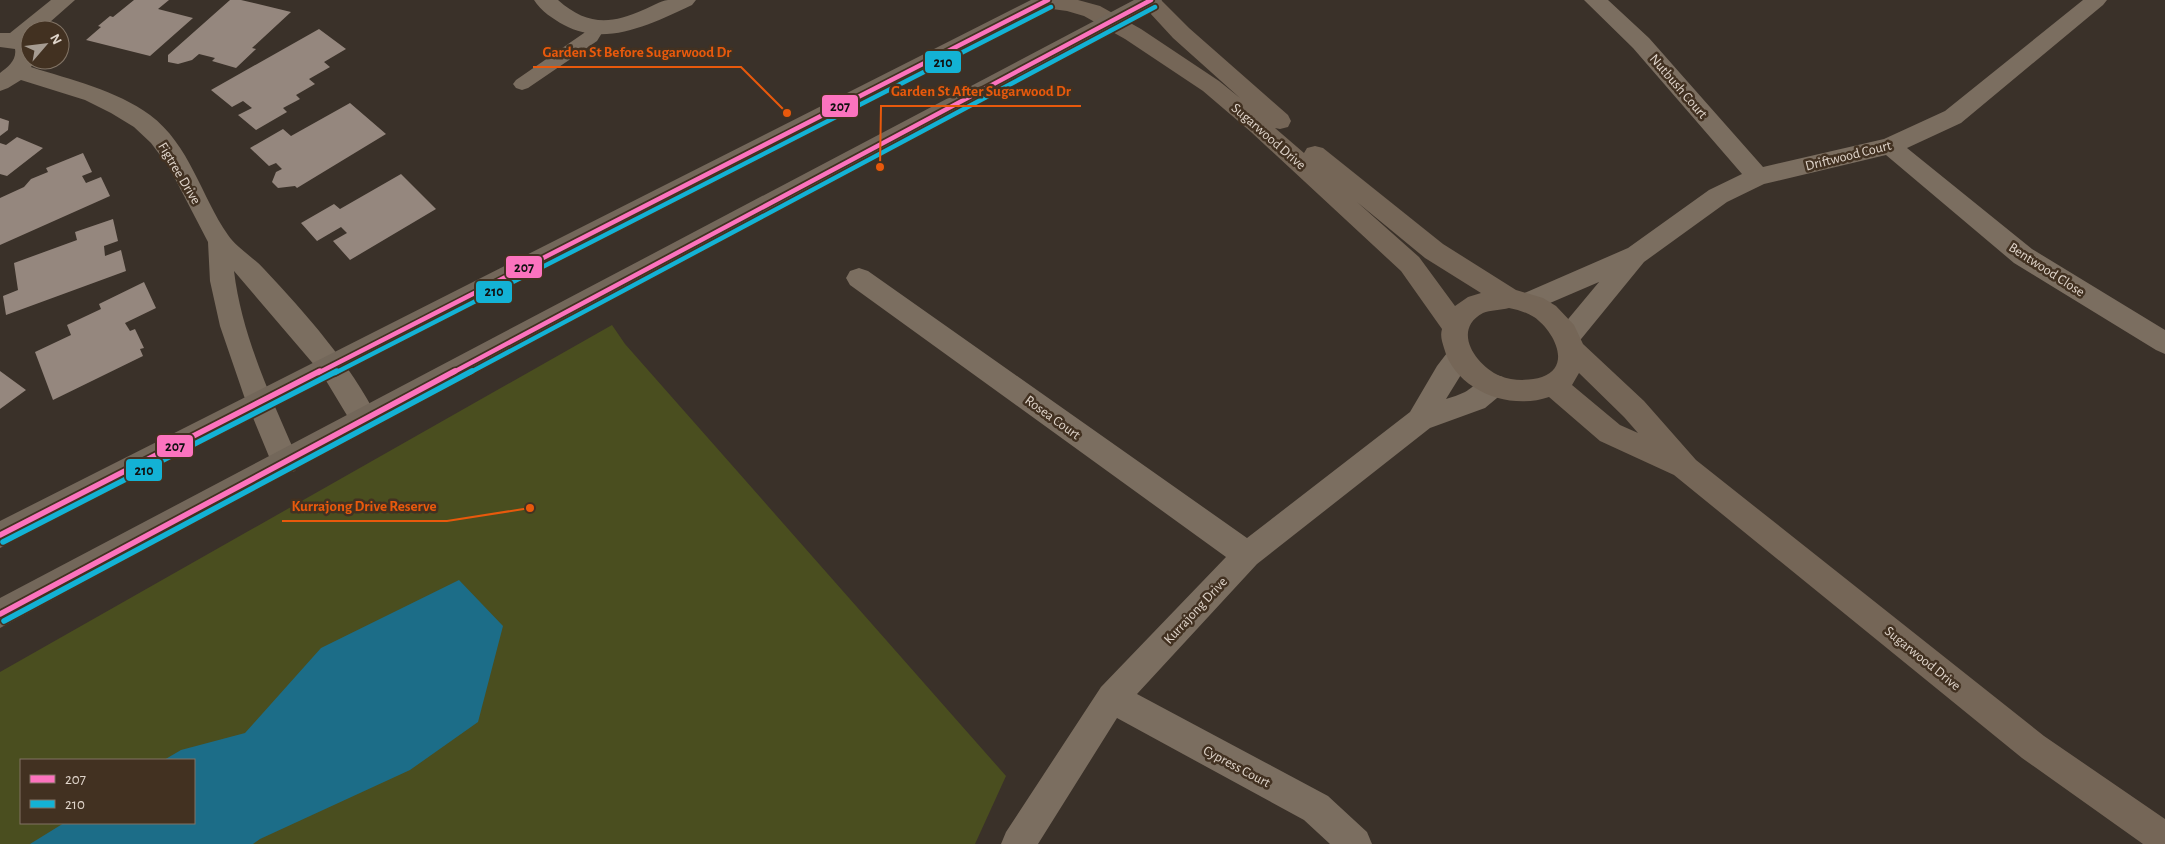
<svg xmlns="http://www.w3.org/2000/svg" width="2165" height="844" font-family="'Alegreya Sans',sans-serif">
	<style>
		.green { fill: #4a4e1f; fill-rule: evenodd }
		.water { fill: #1c6d88 }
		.building { fill: #95877e }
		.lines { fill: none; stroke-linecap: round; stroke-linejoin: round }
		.lane { fill: #7b6e60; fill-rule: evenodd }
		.street { fill: #7b6e60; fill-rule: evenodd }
		.secondary { fill: #756657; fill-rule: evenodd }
		.primary { fill: #73675a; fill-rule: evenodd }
		.bus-1-far1-casing { stroke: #423121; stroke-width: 8 }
		.bus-1-casing { stroke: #423121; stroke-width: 9 }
		.bus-2-far1-casing { stroke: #423121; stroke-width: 8 }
		.bus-2-casing { stroke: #423121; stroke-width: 9 }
		.bus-1-far1 { stroke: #fc73be; stroke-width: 4.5 }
		.bus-1 { stroke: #fc73be; stroke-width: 5.5 }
		.bus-2-far1 { stroke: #13b2d5; stroke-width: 4.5 }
		.bus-2 { stroke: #13b2d5; stroke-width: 5.5 }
		.labels { text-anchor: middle; stroke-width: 5; stroke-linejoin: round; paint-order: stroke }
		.street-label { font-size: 14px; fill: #e0d5cb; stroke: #423121 }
		.leader { fill: none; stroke: #e8590c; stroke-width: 2 }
		.callout-dot { fill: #e8590c; stroke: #423121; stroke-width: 2 }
		.callout-label { font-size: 15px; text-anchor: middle; font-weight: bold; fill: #e8590c; stroke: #423121; stroke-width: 5; stroke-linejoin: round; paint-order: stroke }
		.line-badge { stroke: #423121; stroke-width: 2 }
		.pale-badge-label { font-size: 14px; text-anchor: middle; font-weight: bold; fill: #111 }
	</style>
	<rect width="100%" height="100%" fill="#3a3129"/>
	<path class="green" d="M612 325 625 344 1006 776 975 844H0V672ZM21 760H194V823H21Z"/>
	<path class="water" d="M459 580 503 626 478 722 410 770 260 839 253 844H30L64 823H194V760H164L181 750 245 733 321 648Z"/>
	<path class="building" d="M134 0H169L158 9 193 18 150 56 86 40 101 27 98 26 110 16 113 17Z
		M230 0H241L291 12 252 48 256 49 236 68 212 61 215 58 199 54 192 60 178 64 168 62V55Z
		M319 29 346 49 324 62 330 67 309 79 315 84 296 95 300 99 283 108 287 112 256 130 238 115 252 108 243 101 232 107 211 90Z
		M350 103 386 134 297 188 295 186 278 188 272 182 276 172 282 169 276 163 269 166 250 148 283 129 291 136Z
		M0 118 9 121 8 130 0 136Z
		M17 137 43 148 7 176 0 174V143L6 145Z
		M83 153 92 172 82 176 86 183 101 177 110 196 0 245V198L24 187 31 179 48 172 46 168Z
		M401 174 436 209 350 260 333 241 347 233 341 227 317 241 301 223 334 204 340 209Z
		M113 219 118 241 104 246 105 256 121 250 126 271 6 315 3 296 18 290 14 263 77 240 75 232Z
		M144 282 156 308 125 323 130 331 135 329 144 348 140 349 143 356 53 400 35 352 71 335 67 325 101 309 99 304Z
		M0 371 26 390 0 409Z"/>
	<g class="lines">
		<path class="lane" d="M596 22 602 24 605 28 597 41 528 88 522 90 516 88 513 84 516 80 584 33 590 24Z"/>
		<path class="street" d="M51 0H75L41 30H30V60H35L31 67C71 80 116 90 150 115 190 145 201 196 228 235 237 248 253 257 264 269 306 314 350 363 378 419L374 427 364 430 354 427 322 374 234 271C242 338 273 401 299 462L295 471 285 474 275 471 244 396 220 326 210 281 208 242 169 167 151 143 134 127 111 113 85 100 21 80 8 88 0 91V73C8 67 17 60 15 49L0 47V33H10Z
			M534 0H558C586 25 610 25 643 10 651 7 660 1 668 0 677 0 687 0 696 0L692 5C653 23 606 48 564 25 553 19 541 11 534 0Z
			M1584 0H1608L1649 38 1763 167 1884 139 1945 111 2083 0H2107L2103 5 1961 123 1907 148 2032 249 2165 330V354L2156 350 2014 263 1886 155 1764 184 1727 202 1644 262 1577 344 1568 347 1559 344 1555 337 1559 330 1599 282 1529 312 1520 309 1516 302 1520 295 1628 248 1709 190 1742 174 1633 48Z
			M859 268 868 271 1247 538 1410 412 1437 366 1450 349 1459 346 1468 349 1472 357 1446 399C1452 397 1459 395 1465 392 1480 384 1482 370 1503 377L1506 385 1503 393 1485 408 1430 428 1257 564 1137 694 1328 796 1367 832 1372 844H1330L1304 820 1117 718 1038 844H1001L1006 832 1101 687 1226 557 850 285 846 278 850 271Z"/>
		<path class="secondary" d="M1035 0H1078L1100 6 1141 29 1219 81 1240 98 1173 38 1138 0H1161L1189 28 1288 115 1291 121 1288 127 1280 129 1275 128 1304 153 1307 148 1315 146 1323 148 1443 244 1516 290 1543 298 1556 306 1574 325 1583 344 1644 401 1696 460 2044 736 2165 819V844H2143L2022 758 1674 475 1600 441 1549 397C1509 411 1455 390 1444 348 1442 341 1440 336 1442 329L1401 271 1251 132 1203 91 1125 39 1084 16 1067 11 1037 7 1033 2ZM1357 202 1425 258 1481 293 1468 297 1455 306 1419 257ZM1509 308C1518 310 1526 312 1534 317 1553 330 1573 366 1542 377 1529 381 1513 381 1500 376 1476 366 1451 330 1483 313 1490 310 1501 310 1509 308ZM1579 373 1624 417 1638 433 1620 425 1572 385Z"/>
		<path class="primary" d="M1031 0H1059L1055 5 0 548V521Z
			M1134 0H1162L1158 5 0 628V598Z"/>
		<defs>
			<path id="bus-1-far1" d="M318 373 1048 0
				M452 373 1151 0"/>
			<path id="bus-1" d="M0 535 320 371
				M0 614 455 371"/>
			<path id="bus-2-far1" d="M335 373 1051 7
				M469 373 1155 7"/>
			<path id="bus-2" d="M3 542 337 371
				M4 621 472 371"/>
		</defs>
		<use href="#bus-1-far1" class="bus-1-far1-casing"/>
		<use href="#bus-1" class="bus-1-casing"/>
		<use href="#bus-2-far1" class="bus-2-far1-casing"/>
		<use href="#bus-2" class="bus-2-casing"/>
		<use href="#bus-1-far1" class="bus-1-far1"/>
		<use href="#bus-1" class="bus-1"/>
		<use href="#bus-2-far1" class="bus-2-far1"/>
		<use href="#bus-2" class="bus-2"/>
	</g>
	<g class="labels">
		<g class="street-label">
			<text transform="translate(1679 86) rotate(49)" y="5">Nutbush Court</text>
			<text transform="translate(1269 136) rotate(41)" y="5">Sugarwood Drive</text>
			<text transform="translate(1848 155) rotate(-14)" y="5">Driftwood Court</text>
			<text transform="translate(180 173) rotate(59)" y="5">Figtree Drive</text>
			<text transform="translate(2047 269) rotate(33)" y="5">Bentwood Close</text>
			<text transform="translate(1053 417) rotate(36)" y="5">Rosea Court</text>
			<text transform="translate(1195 610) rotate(-47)" y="5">Kurrajong Drive</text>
			<text transform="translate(1923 658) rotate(39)" y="5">Sugarwood Drive</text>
			<text transform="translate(1237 766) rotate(28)" y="5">Cypress Court</text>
		</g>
	</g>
	<path class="leader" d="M787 113L741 67H533M880 167L881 106H1081M530 508L447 521H282"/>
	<g class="callout-dot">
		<circle cx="787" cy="113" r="5"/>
		<circle cx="880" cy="167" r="5"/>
		<circle cx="530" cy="508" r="5"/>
	</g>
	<g class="callout-label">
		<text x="637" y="57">Garden St Before Sugarwood Dr</text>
		<text x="981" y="96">Garden St After Sugarwood Dr</text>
		<text x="364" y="511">Kurrajong Drive Reserve</text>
	</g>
	<g class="line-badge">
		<rect x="924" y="50" width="38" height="24" rx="5" fill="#13b2d5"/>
		<rect x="821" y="94" width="38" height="24" rx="5" fill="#fc73be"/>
		<rect x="505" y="255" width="38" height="24" rx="5" fill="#fc73be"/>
		<rect x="475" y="280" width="38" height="24" rx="5" fill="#13b2d5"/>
		<rect x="156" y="434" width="38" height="24" rx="5" fill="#fc73be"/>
		<rect x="125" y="458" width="38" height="24" rx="5" fill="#13b2d5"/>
	</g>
	<g class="pale-badge-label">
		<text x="943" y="67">210</text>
		<text x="840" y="111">207</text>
		<text x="524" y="272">207</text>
		<text x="494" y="296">210</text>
		<text x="175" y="451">207</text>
		<text x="144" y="475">210</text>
	</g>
	<rect x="20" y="759" width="175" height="65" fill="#423121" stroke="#817365"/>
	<rect x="30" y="775" width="25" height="8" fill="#fc73be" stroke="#817365"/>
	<text x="65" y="784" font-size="15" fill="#e0d5cb">207</text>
	<rect x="30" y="800" width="25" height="8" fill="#13b2d5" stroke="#817365"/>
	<text x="65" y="809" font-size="15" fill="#e0d5cb">210</text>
	<g transform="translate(45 45) rotate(62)"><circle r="24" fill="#423121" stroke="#817365"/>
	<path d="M0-4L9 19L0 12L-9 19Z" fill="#a69c92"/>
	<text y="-8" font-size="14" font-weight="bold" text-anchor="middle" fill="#e0d5cb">N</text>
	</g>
</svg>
